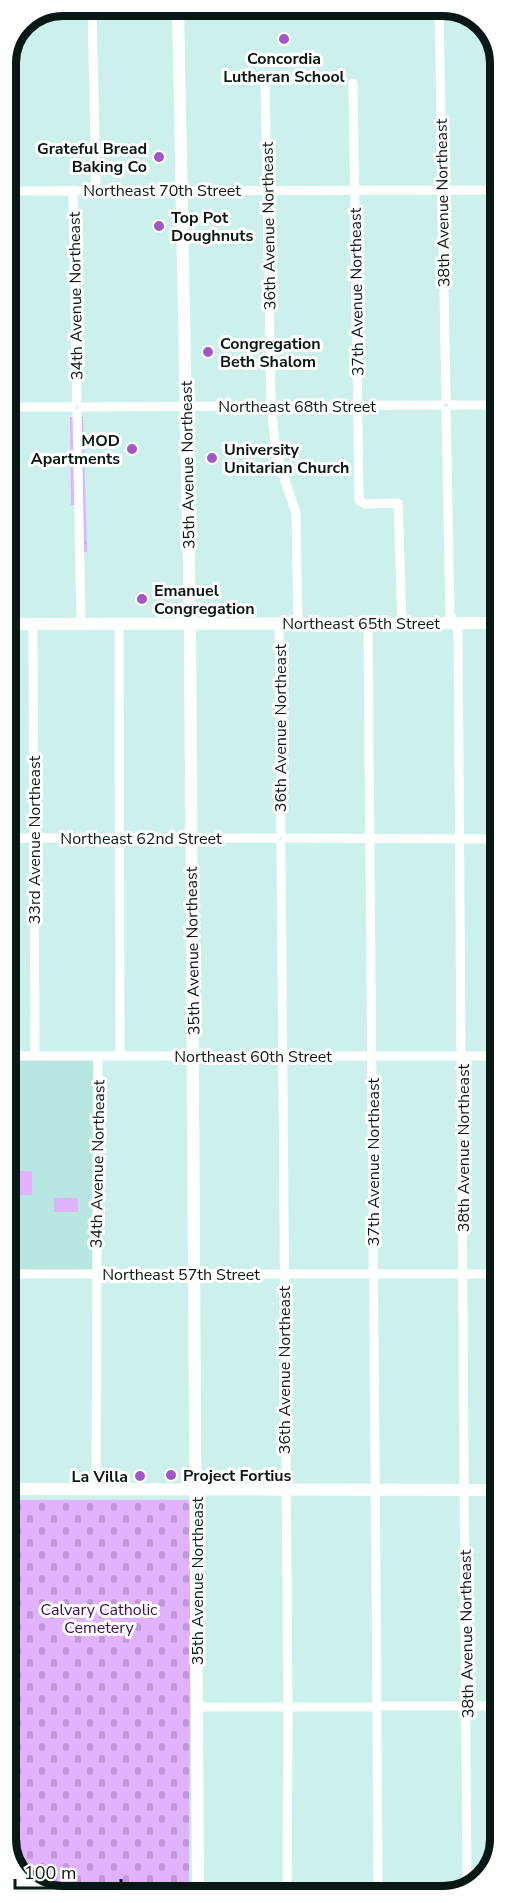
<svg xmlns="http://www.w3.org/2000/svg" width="506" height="1903" font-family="'Nunito Sans',sans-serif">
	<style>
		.built { fill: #b8e7e1 }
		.grass { fill: url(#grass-dots) }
		.cemetery { fill: url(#cemetery-stones) }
		.park { fill: #e1b2fd }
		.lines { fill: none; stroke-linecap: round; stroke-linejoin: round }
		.minor { stroke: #fff; stroke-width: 9 }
		.major { stroke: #fff; stroke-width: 12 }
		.poi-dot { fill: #a257c9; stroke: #fff; stroke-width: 2 }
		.labels { text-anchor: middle; stroke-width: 6; stroke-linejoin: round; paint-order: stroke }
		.poi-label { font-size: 16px; font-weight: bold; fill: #091716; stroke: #fff; text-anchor: start }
		.street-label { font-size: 16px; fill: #091716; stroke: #fff }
		.park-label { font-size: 16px; fill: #3d0a54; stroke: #fff }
		.rim { fill: none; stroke: #091716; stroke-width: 8 }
	</style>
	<defs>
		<pattern id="grass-dots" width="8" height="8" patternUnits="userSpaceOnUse" patternTransform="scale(1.5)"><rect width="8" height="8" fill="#e1b2fd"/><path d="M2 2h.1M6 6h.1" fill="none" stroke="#c098d8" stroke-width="1.8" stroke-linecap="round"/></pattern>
		<pattern id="cemetery-stones" width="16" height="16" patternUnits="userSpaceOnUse" patternTransform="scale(1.5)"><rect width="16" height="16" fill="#e1b2fd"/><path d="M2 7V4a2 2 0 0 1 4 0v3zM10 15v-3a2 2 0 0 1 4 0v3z" fill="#c098d8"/></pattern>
	</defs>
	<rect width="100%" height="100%" fill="#ccf1ec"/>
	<path class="built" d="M9 1060H93L92 1271 7 1270Z"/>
	<path class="grass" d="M70 417H73L74 505H71Z
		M80 417H83L87 552 83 553Z"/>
	<path class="cemetery" d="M7 1500H191L189 1896 57 1897 25 1882 7 1851Z"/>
	<path class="park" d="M16 1171H32V1195H17Z
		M54 1198H78V1212H54Z"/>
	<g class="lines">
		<path class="minor" d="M92 6 96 190
			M439 6 446 399
			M6 67 8 191
			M265 78 271 405 276 453 296 513 298 623
			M353 83 359 501 366 504 398 503 402 623
			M73 190 77 402
			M6 191 499 190
			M452 405H499
			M6 407H71
			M83 407 440 405
			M446 411 450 614 458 631 467 1888
			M77 413 81 624
			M119 623 120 1056
			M279 623 281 833
			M368 623 377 1701
			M33 624 35 1056
			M7 838H275
			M286 838 499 839
			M281 844 288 1714 287 1896
			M7 1056H499
			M7 1274H500
			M96 1489 98 1056
			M382 1706H500
			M198 1707H372
			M377 1712 378 1896"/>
		<path class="major" d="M178 6 190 623 198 1896
			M6 624 499 623
			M7 1489 500 1490"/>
	</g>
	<g class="poi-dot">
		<circle cx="284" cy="39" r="6"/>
		<circle cx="159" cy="157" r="6"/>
		<circle cx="159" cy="226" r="6"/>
		<circle cx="208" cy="352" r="6"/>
		<circle cx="132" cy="449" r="6"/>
		<circle cx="212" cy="458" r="6"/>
		<circle cx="142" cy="599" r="6"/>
		<circle cx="171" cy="1475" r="6"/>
		<circle cx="140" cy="1476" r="6"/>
	</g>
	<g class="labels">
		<g class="poi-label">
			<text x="284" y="64" text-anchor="middle">Concordia<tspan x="284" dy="18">Lutheran School</tspan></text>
			<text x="147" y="154" text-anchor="end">Grateful Bread<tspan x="147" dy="18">Baking Co</tspan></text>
			<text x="171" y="223">Top Pot<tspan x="171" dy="18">Doughnuts</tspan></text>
			<text x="220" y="349">Congregation<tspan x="220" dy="18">Beth Shalom</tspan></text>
			<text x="120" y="446" text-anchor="end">MOD<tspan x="120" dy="18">Apartments</tspan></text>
			<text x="224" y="455">University<tspan x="224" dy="18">Unitarian Church</tspan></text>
			<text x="154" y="596">Emanuel<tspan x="154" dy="18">Congregation</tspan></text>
			<text x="183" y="1481">Project Fortius</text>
			<text x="128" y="1482" text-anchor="end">La Villa</text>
		</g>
		<g class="street-label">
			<text x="162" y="196">Northeast 70th Street</text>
			<text transform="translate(442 203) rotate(-91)" y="6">38th Avenue Northeast</text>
			<text transform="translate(268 226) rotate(-91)" y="6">36th Avenue Northeast</text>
			<text transform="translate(356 292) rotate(-91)" y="6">37th Avenue Northeast</text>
			<text transform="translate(75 296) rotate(-91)" y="6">34th Avenue Northeast</text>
			<text x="297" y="412">Northeast 68th Street</text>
			<text transform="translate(187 465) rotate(-91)" y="6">35th Avenue Northeast</text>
			<text x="361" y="629">Northeast 65th Street</text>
			<text transform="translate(280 728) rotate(-90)" y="6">36th Avenue Northeast</text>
			<text x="141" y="844">Northeast 62nd Street</text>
			<text transform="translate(34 840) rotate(-90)" y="6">33rd Avenue Northeast</text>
			<text transform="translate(192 951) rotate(-91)" y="6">35th Avenue Northeast</text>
			<text x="253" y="1062">Northeast 60th Street</text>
			<text transform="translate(463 1148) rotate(-90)" y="6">38th Avenue Northeast</text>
			<text transform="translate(373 1162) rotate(-90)" y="6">37th Avenue Northeast</text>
			<text transform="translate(97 1164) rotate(-89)" y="6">34th Avenue Northeast</text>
			<text x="181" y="1280">Northeast 57th Street</text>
			<text transform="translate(284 1370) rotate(-90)" y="6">36th Avenue Northeast</text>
			<text transform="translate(197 1581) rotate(-90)" y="6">35th Avenue Northeast</text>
			<text transform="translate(466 1634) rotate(-91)" y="6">38th Avenue Northeast</text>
		</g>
		<g class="park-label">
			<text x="99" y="1615">Calvary Catholic<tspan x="99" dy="18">Cemetery</tspan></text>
		</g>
	</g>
	<path d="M0 0H506V1903H0ZM63 16H443A47 47 0 0 1 490 63V1839A47 47 0 0 1 443 1886H63A47 47 0 0 1 16 1839V63A47 47 0 0 1 63 16Z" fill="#fff" fill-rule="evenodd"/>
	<path class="rim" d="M63 16H443A47 47 0 0 1 490 63V1839A47 47 0 0 1 443 1886H63A47 47 0 0 1 16 1839V63A47 47 0 0 1 63 16Z"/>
	<path d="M15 1879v9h106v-9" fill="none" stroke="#091716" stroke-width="3"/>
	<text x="24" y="1879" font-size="18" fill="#091716" stroke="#ffffff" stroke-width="4.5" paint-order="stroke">100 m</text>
</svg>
